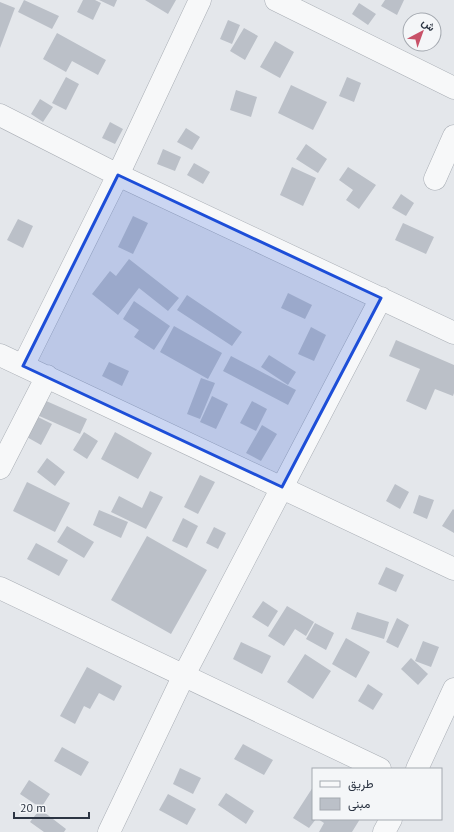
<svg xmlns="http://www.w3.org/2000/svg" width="454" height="832" font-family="'PT Sans',Vazirmatn,sans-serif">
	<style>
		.building { fill: #bbc0c8 }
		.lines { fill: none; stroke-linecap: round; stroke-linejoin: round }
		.street-casing { stroke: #a9aeb5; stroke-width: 23 }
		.street { stroke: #f7f8f9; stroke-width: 22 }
		.marked { fill: #1d4ed8; fill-opacity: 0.2; stroke: #1d4ed8; stroke-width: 3; stroke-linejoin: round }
	</style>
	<rect width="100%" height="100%" fill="#e4e7eb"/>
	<path class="building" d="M24 0 59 16 52 29 18 12Z
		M83 0H95L101 3 93 20 77 12Z
		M99 0H117L114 7Z
		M145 0H176L168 14Z
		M385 0H404L397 15 381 6Z
		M0 2 15 8 0 48Z
		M359 3 376 14 368 25 352 14Z
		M228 20 240 25 232 44 220 39Z
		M244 28 258 36 245 60 230 51Z
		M57 33 106 60 98 75 72 61 66 72 43 59Z
		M275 41 294 52 280 78 260 67Z
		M66 77 79 84 66 110 52 103Z
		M347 77 361 83 354 102 339 96Z
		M291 85 327 102 313 130 278 113Z
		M236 90 257 97 251 117 230 110Z
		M40 99 53 107 43 122 31 114Z
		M110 122 123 129 115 144 102 138Z
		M186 128 200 137 192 150 177 142Z
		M306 144 327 159 318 173 296 159Z
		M163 149 181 157 175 171 157 164Z
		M194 163 210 172 203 184 187 175Z
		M292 167 316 178 303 206 280 195Z
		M348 167 376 185 359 209 346 200 353 190 339 180Z
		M401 194 414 203 406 216 392 208Z
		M133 216 148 223 133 254 118 247Z
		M18 219 33 226 23 248 7 240Z
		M403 223 434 237 426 254 395 240Z
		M129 259 179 298 168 311 139 288 118 315 92 294 110 271 116 276Z
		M288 293 312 305 305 319 281 308Z
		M187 295 242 332 232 346 177 310Z
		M134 301 170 326 154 350 134 337 139 330 123 319Z
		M174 326 222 353 208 379 160 352Z
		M311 327 326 335 314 361 298 354Z
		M396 340 454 365V393L453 396 435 389 426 410 406 401 420 369 389 356Z
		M269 355 296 372 288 385 261 367Z
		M231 356 296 390 288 405 223 371Z
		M109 362 129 371 122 386 102 376Z
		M201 378 215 383 200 419 187 414Z
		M212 396 228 404 216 429 200 422Z
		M44 400 87 419 80 434 37 415Z
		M252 401 267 409 256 431 240 423Z
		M36 416 52 424 41 445 25 436Z
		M262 425 277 434 261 461 246 453Z
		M84 432 98 441 87 459 73 450Z
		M115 432 152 453 138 479 101 459Z
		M47 458 65 472 55 486 37 472Z
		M200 475 215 482 198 514 184 507Z
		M27 482 70 503 55 532 13 511Z
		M395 484 409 492 400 509 386 501Z
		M150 491 163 497 146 529 111 512 119 496 142 508Z
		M419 495 434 500 427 519 413 513Z
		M453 509 454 510V533L442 526Z
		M99 510 128 522 121 538 93 525Z
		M183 518 198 526 187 548 172 541Z
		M67 526 94 542 84 558 57 542Z
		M214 527 226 533 218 549 206 543Z
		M147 536 207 570 171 634 111 600Z
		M36 543 68 560 59 576 27 559Z
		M386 567 404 575 396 592 378 584Z
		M263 601 278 611 268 627 252 617Z
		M287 606 314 622 306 636 295 629 284 646 268 636Z
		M357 612 389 622 384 639 351 629Z
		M397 618 409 625 398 648 386 642Z
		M315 623 334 633 326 650 306 639Z
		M346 638 370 652 356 678 332 664Z
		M423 641 439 647 431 667 415 661Z
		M241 642 271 656 262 674 233 659Z
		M305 654 331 671 313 699 287 682Z
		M411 658 428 674 418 685 401 669Z
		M87 667 122 686 114 701 99 693 90 709 84 706 75 724 60 716Z
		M368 684 383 694 373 710 358 701Z
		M243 744 273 760 264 775 234 759Z
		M62 747 89 762 81 776 54 761Z
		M180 768 201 778 193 794 173 784Z
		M29 780 50 794 41 808 20 794Z
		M313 787V819H316L309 828 293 818Z
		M226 793 254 811 246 824 218 805Z
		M168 794 196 809 187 825 159 810Z
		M40 809 66 829 64 832H44L30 822Z
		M318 819H360L352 832H319L324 823Z"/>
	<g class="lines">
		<defs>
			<path id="street" d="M276 0 454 88
				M0 115 118 175 454 333
				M435 179 454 136
				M0 355 454 569
				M23 366 118 175 200 0
				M0 468 47 376
				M0 588 380 769
				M417 769 454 689
				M109 832 184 675 381 298
				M384 832 391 819"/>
		</defs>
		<use href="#street" class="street-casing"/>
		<use href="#street" class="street"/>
	</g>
	<path class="marked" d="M118 175 381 298 282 487 23 366Z"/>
	<rect x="312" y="768" width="130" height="52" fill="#f4f6f8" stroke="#a4a9b0"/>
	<rect x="320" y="781" width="20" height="6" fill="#f7f8f9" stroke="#a4a9b0"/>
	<text x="348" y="788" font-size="12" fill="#2c3543">طريق</text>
	<rect x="320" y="798" width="20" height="12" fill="#bbc0c8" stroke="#a4a9b0"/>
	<text x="348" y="808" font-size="12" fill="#2c3543">مبنى</text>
	<g transform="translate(422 32) rotate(41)"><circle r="19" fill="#f4f6f8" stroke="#a4a9b0"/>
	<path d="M0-3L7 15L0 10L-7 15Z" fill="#c85168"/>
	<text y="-6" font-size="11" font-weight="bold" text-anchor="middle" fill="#2c3543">ش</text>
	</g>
	<path d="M14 812v6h75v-6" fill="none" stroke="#2c3543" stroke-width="2"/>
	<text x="20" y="812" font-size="12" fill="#2c3543" stroke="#f4f6f8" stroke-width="3" paint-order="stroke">20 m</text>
</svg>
